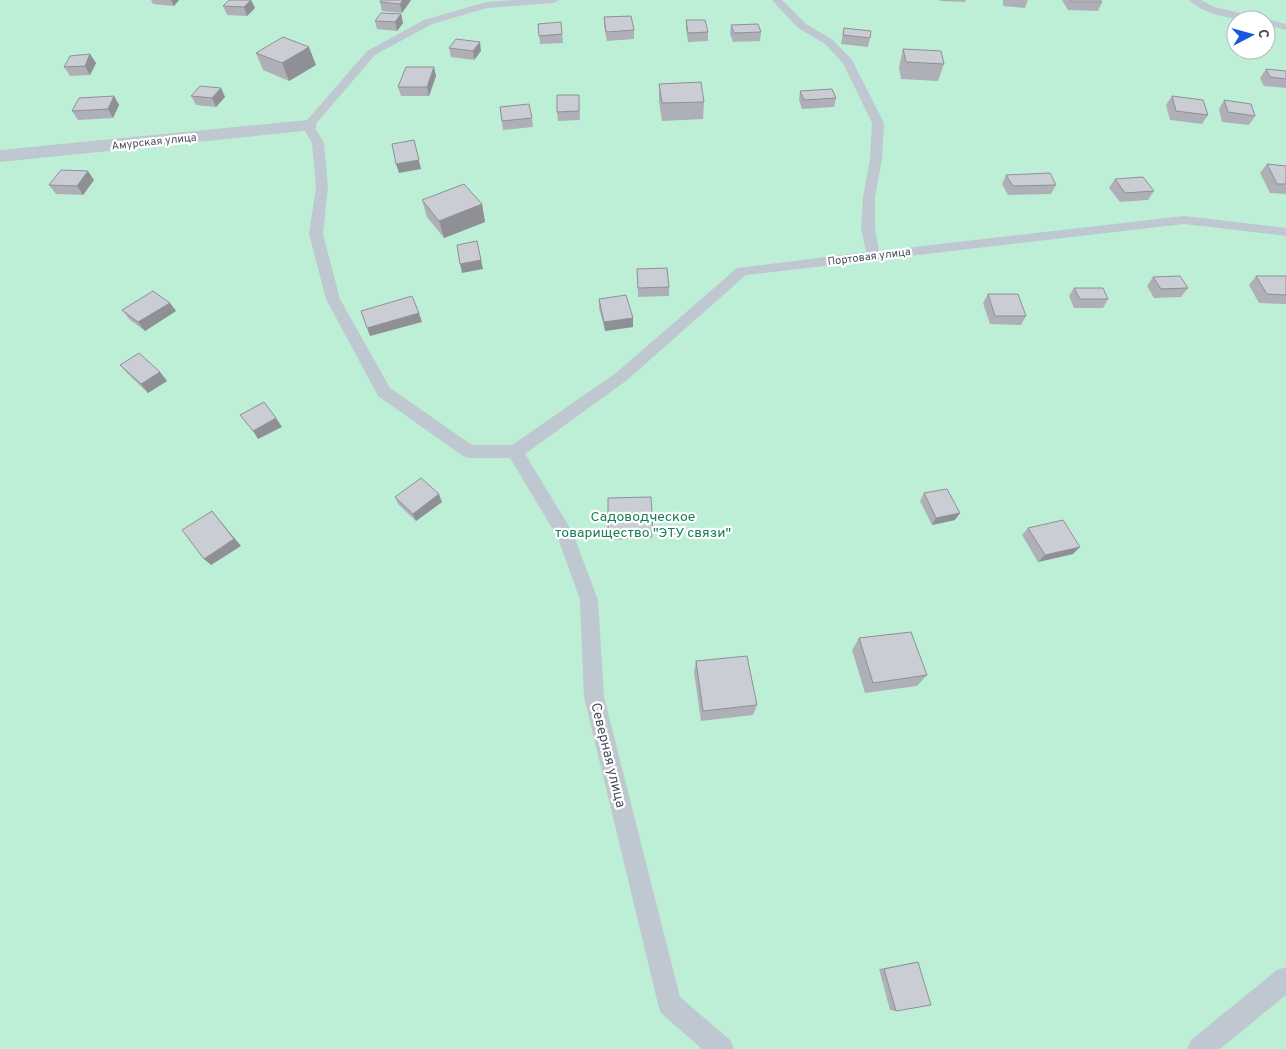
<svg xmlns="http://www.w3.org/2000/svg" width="1286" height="1049" font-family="Overpass,sans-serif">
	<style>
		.green { fill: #bdefd7; fill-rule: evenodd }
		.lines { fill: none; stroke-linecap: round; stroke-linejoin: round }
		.lane { fill: #bfc7d1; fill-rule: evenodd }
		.street { fill: #bfc7d1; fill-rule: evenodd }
		.wall { fill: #afb0b7 }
		.shaded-wall { fill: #8e9095 }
		.building { fill: #cbcdd5; stroke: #8e9095 }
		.labels { text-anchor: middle; stroke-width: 4.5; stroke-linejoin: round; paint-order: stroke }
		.far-street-label { font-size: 11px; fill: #47505d; stroke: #fff }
		.park-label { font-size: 14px; fill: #177f58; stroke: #fff }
		.street-label { font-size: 14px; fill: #47505d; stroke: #fff }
	</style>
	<rect width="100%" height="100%" fill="#f2efef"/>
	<path class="green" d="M0 0H1286V1049H0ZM1236 20H1266V50H1236Z"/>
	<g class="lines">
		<path class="lane" d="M514 0H559L554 3 487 8 432 24 375 55 314 126 324 143 328 187 323 234 340 299 390 388 472 445H512L616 373 737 268 866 252 861 228 863 197 870 159 872 123 843 63 825 44 798 28 772 0H782L806 24 833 40 852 60 884 123 882 159 875 197V228L879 251 1184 216 1286 228V236L1184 224 746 275 626 381 525 454 572 531 598 600 604 697 680 997 730 1040 734 1049H702L661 1013 658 1004 584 697 580 600 558 538 510 458H469L463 456 378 396 326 299 309 234 316 187 312 143 302 126 367 51 424 20 486 2Z
			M1189 0H1201L1214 7 1261 18 1262 20C1240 20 1206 17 1189 0Z
			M1266 19 1286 24V30L1266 25V20H1262Z
			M1286 967V995L1220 1049H1187L1191 1040 1277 970Z"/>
		<path class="street" d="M308 120 314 122 317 126 314 130 0 162V150Z"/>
	</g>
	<path class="wall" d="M151 0H179L174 6 153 4Z
		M229 0H251L255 8 247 16 227 15 223 6Z
		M411 0 402 13 382 11 380 2Z
		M939 0H966L965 2 940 1Z
		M1003 0H1028L1025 8 1003 6Z
		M1062 0H1100L1102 2 1098 11 1068 10Z
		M401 14 403 23 397 31 377 29 375 21Z
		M604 17 634 30V39L607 41 604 26Z
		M686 20 708 32V41L688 42 686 29Z
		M561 22 563 43 540 44 538 24Z
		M731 25 761 32 760 41 733 42 730 34Z
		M844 28 870 38 868 47 841 44Z
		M449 48 481 51 474 60 451 57Z
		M903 49 944 64 938 81 901 79 899 67Z
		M256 53 316 65 289 81 263 70Z
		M90 54 96 63 90 75 70 76 64 67Z
		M434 67 436 76 429 96H401L398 87Z
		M1266 69 1286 71V88L1264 86 1260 78Z
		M659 84 704 102 703 119 662 121 659 101Z
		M221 88 225 97 216 107 196 105 191 96Z
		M800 91 836 98 834 107 802 109 799 100Z
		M579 95 580 120 558 121 557 112Z
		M114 96 119 105 113 118 78 120 72 111Z
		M1172 96 1208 115 1202 124 1170 120 1166 105Z
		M1224 100 1255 116 1249 125 1222 122 1219 109Z
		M500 107 532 118 533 127 503 130Z
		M1267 164 1286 166V194L1270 193 1260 173Z
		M1006 175 1056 185 1051 194 1008 195 1002 184Z
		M1115 179 1154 191 1148 200 1120 202 1109 188Z
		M94 180 83 195 56 194 49 185Z
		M422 200 482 204 485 222 444 238 427 217Z
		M637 269 669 287V296L638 297Z
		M1256 276H1286V304L1259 303 1249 285Z
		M1153 277 1188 288 1181 297 1154 298 1147 286Z
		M1074 288 1108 299 1103 308H1074L1069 296Z
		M988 294 1026 316 1021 325 990 324 983 303Z
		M599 299 633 318V327L605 331 599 308Z
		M170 303 176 311 145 331 129 319 122 310Z
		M120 365 160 372 167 381 148 393 127 373Z
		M924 493 955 520 932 525 920 501Z
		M395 497 442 502 416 521 398 504Z
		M1028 528 1073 554 1038 562 1022 535Z
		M653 531 652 538 609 540 608 532Z
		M859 638 927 675 917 686 865 693 852 650Z
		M696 661 757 705 753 715 701 721 694 672Z
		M918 962 896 1011 890 1010 879 969Z"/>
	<path class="shaded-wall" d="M171 0H179L174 6Z
		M251 0 255 8 247 16 244 7Z
		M403 0H411L402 13 400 4Z
		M401 14 403 23 397 31 395 22Z
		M480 42 481 51 474 60 473 51Z
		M309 47 316 65 289 81 282 63Z
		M90 54 96 63 90 75 85 66Z
		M434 67 436 76 429 96 427 87Z
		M221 88 225 97 216 107 212 98Z
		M114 96 119 105 113 118 108 109Z
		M414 140 421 169 399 173 396 164Z
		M88 171 94 180 83 195 77 186Z
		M482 204 485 222 444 238 439 221Z
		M477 241 483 269 462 273 460 264Z
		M170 303 176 311 145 331 138 322Z
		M419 313 422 322 370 336 367 328Z
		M633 318V327L605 331 604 322Z
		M160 372 167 381 148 393 141 384Z
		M276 418 282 427 258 439 253 431Z
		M439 494 442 502 416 521 413 514Z
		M212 511 241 546 211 565 204 559Z
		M960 513 955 520 932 525 936 518Z
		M1080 547 1073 554 1038 562 1045 555Z"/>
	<path class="building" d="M229 0H251L244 7 223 6Z
		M381 0H403L400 4 380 2Z
		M1070 0H1100L1102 2H1071Z
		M381 13 401 14 395 22 375 21Z
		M631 16 634 30 606 32 604 17Z
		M686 20H705L708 32 688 33Z
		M561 22 562 34 539 36 538 24Z
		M758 24 761 32 734 33 731 25Z
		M844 28 871 31 870 38 843 35Z
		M283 37 309 47 282 63 256 53Z
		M456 39 480 42 473 51 449 48Z
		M903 49 941 51 944 64 906 62Z
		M90 54 85 66 64 67 70 56Z
		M406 67H434L427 87H398Z
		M1266 69 1286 71V79L1270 77Z
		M701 82 704 102 662 103 659 84Z
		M200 86 221 88 212 98 191 96Z
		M832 89 836 98 804 100 800 91Z
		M557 95H579V111L557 112Z
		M114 96 108 109 72 111 79 98Z
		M1172 96 1203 100 1208 115 1176 111Z
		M1224 100 1251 104 1255 116 1228 112Z
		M529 104 532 118 502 121 500 107Z
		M414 140 419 160 396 164 392 144Z
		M1267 164 1286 166V184H1277Z
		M61 170 88 171 77 186 49 185Z
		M1050 173 1056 185 1013 186 1006 175Z
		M1143 177 1154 191 1125 193 1115 179Z
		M464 184 482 204 439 221 422 200Z
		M477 241 481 260 460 264 457 245Z
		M667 268 669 287 638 288 637 269Z
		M1180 276 1188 288 1161 289 1153 277Z
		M1256 276H1286V295L1267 294Z
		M1074 288H1103L1108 299H1080Z
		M153 291 170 303 138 322 122 310Z
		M988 294H1018L1026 316H995Z
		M626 295 633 318 604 322 599 299Z
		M412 296 419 313 367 328 361 311Z
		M139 353 160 372 141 384 120 365Z
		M264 402 276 418 253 431 240 415Z
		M421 478 439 494 413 514 395 497Z
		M947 489 960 513 936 518 924 493Z
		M651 497 653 531 608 532V498Z
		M212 511 234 539 204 559 182 530Z
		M1063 520 1080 547 1045 555 1028 528Z
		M911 632 927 675 873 683 859 638Z
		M747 656 757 705 703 711 696 661Z
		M918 962 931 1005 896 1011 884 969Z"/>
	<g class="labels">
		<g class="far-street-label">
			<text transform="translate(154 141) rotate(-6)" y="4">Амурская улица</text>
			<text transform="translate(869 256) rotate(-7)" y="4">Портовая улица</text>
		</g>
		<g class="park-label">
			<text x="643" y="521">Садоводческое<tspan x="643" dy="16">товарищество "ЭТУ связи"</tspan></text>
		</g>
		<g class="street-label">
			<text transform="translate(609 755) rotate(76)" y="5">Северная улица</text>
		</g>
	</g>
	<g transform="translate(1251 35) rotate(84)"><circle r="24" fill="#ffffff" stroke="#b5b9be"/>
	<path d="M0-4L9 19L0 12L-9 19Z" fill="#1856e2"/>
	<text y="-8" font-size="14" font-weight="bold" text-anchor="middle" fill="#47505d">С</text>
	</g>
</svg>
